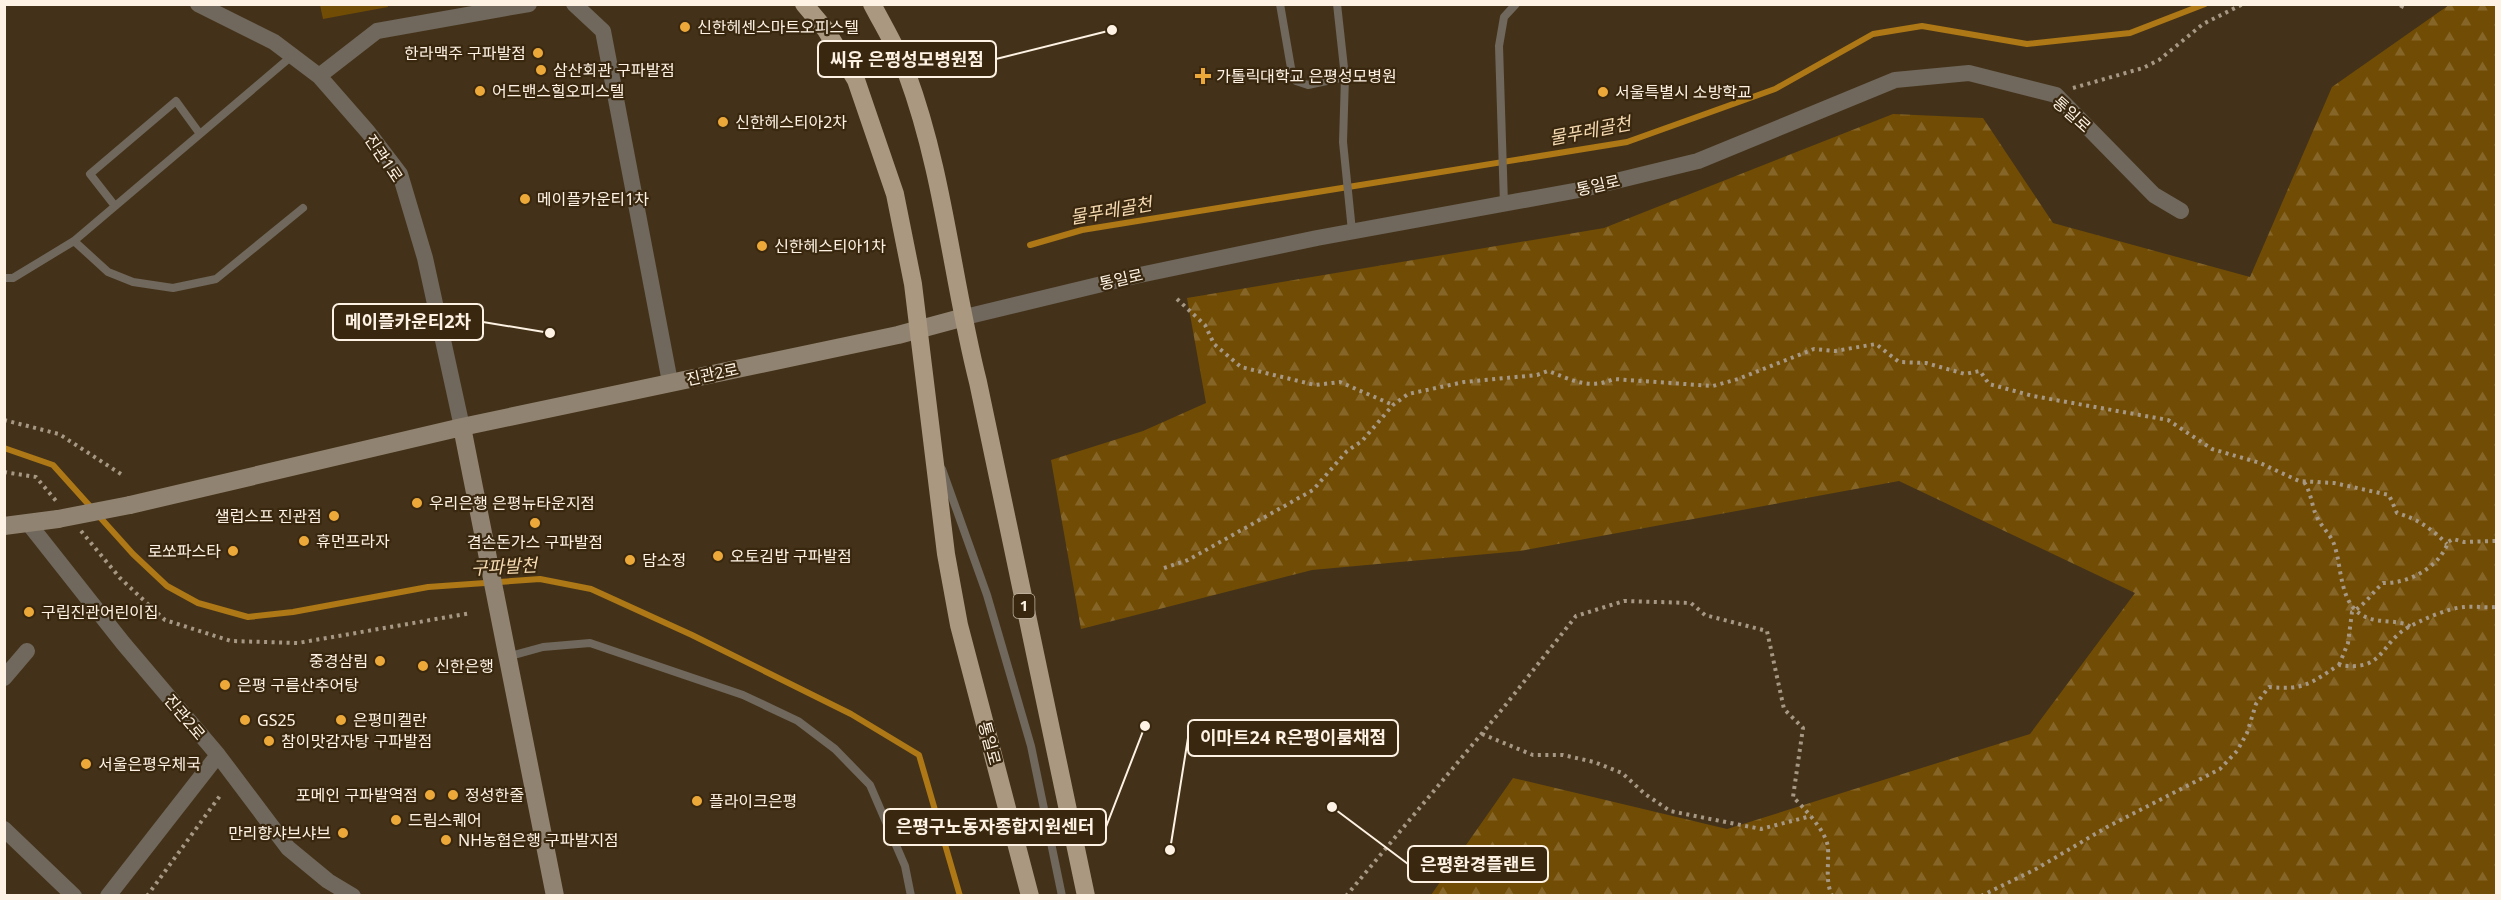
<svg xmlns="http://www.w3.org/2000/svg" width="2501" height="900" font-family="'Noto Sans','Noto Sans KR',sans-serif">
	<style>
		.forest { fill: url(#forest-firs) }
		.park { fill: #714c04 }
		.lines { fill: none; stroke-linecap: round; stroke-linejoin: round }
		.stream { stroke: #ad7815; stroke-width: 6 }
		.path { stroke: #a69884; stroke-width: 4; stroke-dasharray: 3 4.5; stroke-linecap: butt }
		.lane { stroke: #70685c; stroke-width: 8 }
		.street { stroke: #70685c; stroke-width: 16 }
		.secondary { stroke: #918371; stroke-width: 18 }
		.primary { stroke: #aa9881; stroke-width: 18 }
		.secondary-bridge { stroke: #918371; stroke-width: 18 }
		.poi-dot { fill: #eca93a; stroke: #39280f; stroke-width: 2 }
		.labels { text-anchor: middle; stroke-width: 4.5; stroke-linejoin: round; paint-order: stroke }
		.shield { fill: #39280f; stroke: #c2b5a3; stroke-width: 1.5 }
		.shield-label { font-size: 15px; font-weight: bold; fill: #fdf2e3 }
		.poi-label { font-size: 16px; fill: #fdf2e3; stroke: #39280f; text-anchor: start }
		.street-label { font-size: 16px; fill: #fdf2e3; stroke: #39280f }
		.water-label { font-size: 18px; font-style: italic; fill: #f6dab2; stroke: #39280f }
		.leader { fill: none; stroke: #fdf2e3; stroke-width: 2 }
		.callout-dot { fill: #fdf2e3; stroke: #39280f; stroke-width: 2 }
		.callout { fill: #39280f; stroke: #fdf2e3; stroke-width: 2 }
		.callout-label { font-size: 18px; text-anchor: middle; font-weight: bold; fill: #fdf2e3 }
	</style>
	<defs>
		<pattern id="forest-firs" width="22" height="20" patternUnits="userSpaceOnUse" patternTransform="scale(1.5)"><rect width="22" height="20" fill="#714c04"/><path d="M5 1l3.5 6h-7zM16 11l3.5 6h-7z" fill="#866628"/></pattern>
	</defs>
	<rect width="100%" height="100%" fill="#433219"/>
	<path class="forest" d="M2449 5H2496V895H1431L1513 778 1727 829 2030 734 2135 593 1899 481 1520 551 1312 570 1081 629 1051 460 1143 431 1206 403 1187 298 1604 228 1893 114 1983 118 2053 223 2250 277 2332 87Z"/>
	<path class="park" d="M387 4 388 7 323 19 320 5Z"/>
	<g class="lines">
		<path class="stream" d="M1030 245 1082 230 1627 142 1775 89 1873 34 1922 26 2027 44 2130 33 2205 4
			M4 448 53 465 133 554 167 586 198 603 248 617 293 612 428 587 540 579 591 589 692 635 851 714 919 755 960 896"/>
		<path class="path" d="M2401 8 2403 4
			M2073 88 2143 68 2159 60 2203 24 2243 4
			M1177 299 1205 325 1214 344 1241 367 1315 385 1340 382 1393 405
			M4 420 59 434 124 476
			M4 472 36 477 57 502
			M2304 482C2312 494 2311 505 2317 517 2321 526 2330 534 2334 544 2342 566 2339 602 2362 615 2378 625 2397 618 2411 627
			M81 531 120 578 165 620 231 641 298 643 471 613
			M1164 568 1188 560 1313 490 1347 451 1362 441 1393 405 1408 394 1464 382 1537 375 1548 371C1573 380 1588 390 1614 379L1713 386 1738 379 1814 349 1835 351 1876 344 1899 362 1926 363 1965 374 1980 371 1989 384 2033 396 2168 420 2212 449 2260 463 2299 481 2334 483 2389 495 2397 513C2418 519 2432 529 2447 544
			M2339 665 2348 643 2352 612C2366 604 2371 594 2383 583 2408 584 2440 567 2448 542L2453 539 2464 542 2496 541
			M1482 734 1533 755H1563L1594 762 1622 773 1645 794 1670 811 1761 829 1811 816
			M147 896 222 793
			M1346 896 1504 707 1576 616 1624 601 1691 603 1705 615 1767 631 1784 709 1803 728 1793 797C1804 808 1827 832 1828 848 1829 865 1825 880 1832 896
			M1981 896 2036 869 2107 827 2220 769 2237 751 2247 733 2256 704 2269 687C2305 690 2309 684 2339 665 2384 672 2379 645 2407 628 2421 620 2448 608 2464 607 2475 606 2486 608 2496 607"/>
		<path class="lane" d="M1280 4 1291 68 1296 81 1308 85 1345 77
			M1337 4 1345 77 1343 142 1352 231
			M1504 204 1499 46 1504 17 1516 4
			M115 206 90 174 176 101 200 134
			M74 241 108 272 133 282 173 288 216 279 303 208
			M4 278H13L74 241 293 55
			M942 469 987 595 1031 746 1062 896
			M507 657 543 647 590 643 743 695 798 721 835 749 870 785 905 866 911 896"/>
		<path class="street" d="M198 4 274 42 319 76 368 132 400 174 425 258 462 427
			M574 4 603 31 670 382
			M319 76 377 31 529 4
			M961 318 1135 276 1317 238 1579 190 1698 161 1895 80 1969 73 2056 95 2154 195 2181 211
			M29 524 123 643 218 755 288 848 328 881 353 896
			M4 678 27 651
			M4 829 74 896
			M108 896 218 755"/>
		<path class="secondary" d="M462 427 555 896
			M130 505 462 427 898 335 961 318
			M4 526 58 519"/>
		<path class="primary" d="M804 4 826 30 856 80 895 194 913 284 946 554 959 625 1030 896
			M872 4C884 27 898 50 907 74 944 174 952 280 978 382L1086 896"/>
		<path class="secondary-bridge" d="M58 519 130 505"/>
	</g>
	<g class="poi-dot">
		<circle cx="685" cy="27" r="6"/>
		<circle cx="538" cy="53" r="6"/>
		<circle cx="541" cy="70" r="6"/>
		<path d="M1200 67h6v6h6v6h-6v6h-6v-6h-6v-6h6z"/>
		<circle cx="480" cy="91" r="6"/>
		<circle cx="1603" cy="92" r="6"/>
		<circle cx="723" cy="122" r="6"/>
		<circle cx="525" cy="199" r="6"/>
		<circle cx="762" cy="246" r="6"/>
		<circle cx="417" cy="503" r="6"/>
		<circle cx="334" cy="516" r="6"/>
		<circle cx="535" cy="523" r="6"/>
		<circle cx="304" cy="541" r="6"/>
		<circle cx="233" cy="551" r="6"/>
		<circle cx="718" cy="556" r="6"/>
		<circle cx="630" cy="560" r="6"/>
		<circle cx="29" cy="612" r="6"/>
		<circle cx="380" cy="661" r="6"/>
		<circle cx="423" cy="666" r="6"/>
		<circle cx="225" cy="685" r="6"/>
		<circle cx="245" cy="720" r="6"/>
		<circle cx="341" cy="720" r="6"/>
		<circle cx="269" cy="741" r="6"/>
		<circle cx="86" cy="764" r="6"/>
		<circle cx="430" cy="795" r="6"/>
		<circle cx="453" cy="795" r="6"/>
		<circle cx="697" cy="801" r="6"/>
		<circle cx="396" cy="820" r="6"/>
		<circle cx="343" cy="833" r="6"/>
		<circle cx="446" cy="840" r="6"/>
	</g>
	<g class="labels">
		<rect class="shield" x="1013.5" y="594" width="21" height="24" rx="4.5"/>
		<g class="shield-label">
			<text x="1024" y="611">1</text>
		</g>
		<g class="poi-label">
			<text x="697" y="33">신한헤센스마트오피스텔</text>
			<text x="526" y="59" text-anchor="end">한라맥주 구파발점</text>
			<text x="553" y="76">삼산회관 구파발점</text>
			<text x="1216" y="82">가톨릭대학교 은평성모병원</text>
			<text x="492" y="97">어드밴스힐오피스텔</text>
			<text x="1615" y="98">서울특별시 소방학교</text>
			<text x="735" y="128">신한헤스티아2차</text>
			<text x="537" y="205">메이플카운티1차</text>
			<text x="774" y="252">신한헤스티아1차</text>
			<text x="429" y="509">우리은행 은평뉴타운지점</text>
			<text x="322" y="522" text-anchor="end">샐럽스프 진관점</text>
			<text x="316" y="547">휴먼프라자</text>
			<text x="535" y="548" text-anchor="middle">겸손돈가스 구파발점</text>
			<text x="221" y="557" text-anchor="end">로쏘파스타</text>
			<text x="730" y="562">오토김밥 구파발점</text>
			<text x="642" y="566">담소정</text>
			<text x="41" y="618">구립진관어린이집</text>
			<text x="368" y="667" text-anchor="end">중경삼림</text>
			<text x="435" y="672">신한은행</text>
			<text x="237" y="691">은평 구름산추어탕</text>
			<text x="257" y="726">GS25</text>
			<text x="353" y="726">은평미켈란</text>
			<text x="281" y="747">참이맛감자탕 구파발점</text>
			<text x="98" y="770">서울은평우체국</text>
			<text x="418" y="801" text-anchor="end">포메인 구파발역점</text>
			<text x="465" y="801">정성한줄</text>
			<text x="709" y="807">플라이크은평</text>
			<text x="408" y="826">드림스퀘어</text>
			<text x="331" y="839" text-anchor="end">만리향샤브샤브</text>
			<text x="458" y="846">NH농협은행 구파발지점</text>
		</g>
		<g class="street-label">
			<text transform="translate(2072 114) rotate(42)" y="6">통일로</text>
			<text transform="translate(384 158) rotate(56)" y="6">진관1로</text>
			<text transform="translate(1598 185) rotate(-13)" y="6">통일로</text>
			<text transform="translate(1121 279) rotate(-13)" y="6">통일로</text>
			<text transform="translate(712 374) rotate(-12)" y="6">진관2로</text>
			<text transform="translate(185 717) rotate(50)" y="6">진관2로</text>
			<text transform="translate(990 743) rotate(75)" y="6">통일로</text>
		</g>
		<g class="water-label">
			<text transform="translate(1590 131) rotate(-11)" y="6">물푸레골천</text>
			<text transform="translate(1111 211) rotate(-10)" y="6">물푸레골천</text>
			<text transform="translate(504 567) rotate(-3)" y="6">구파발천</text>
		</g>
	</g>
	<path class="leader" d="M1112 30L996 59M550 333L483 322M1170 850L1188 738M1145 726L1106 827M1332 807L1408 864"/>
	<g class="callout-dot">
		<circle cx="1112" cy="30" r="6"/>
		<circle cx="550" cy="333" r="6"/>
		<circle cx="1170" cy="850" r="6"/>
		<circle cx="1145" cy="726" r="6"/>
		<circle cx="1332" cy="807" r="6"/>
	</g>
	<g class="callout">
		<rect x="818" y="41" width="178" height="36" rx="6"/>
		<rect x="333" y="304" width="150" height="36" rx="6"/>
		<rect x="1188" y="720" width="210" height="36" rx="6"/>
		<rect x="884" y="809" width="222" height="36" rx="6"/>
		<rect x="1408" y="846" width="140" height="36" rx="6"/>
	</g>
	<g class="callout-label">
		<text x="907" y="66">씨유 은평성모병원점</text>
		<text x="408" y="328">메이플카운티2차</text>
		<text x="1293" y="744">이마트24 R은평이룸채점</text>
		<text x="995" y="833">은평구노동자종합지원센터</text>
		<text x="1478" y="871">은평환경플랜트</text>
	</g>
	<rect width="2501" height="900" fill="none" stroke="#fdf2e3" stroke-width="12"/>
</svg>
